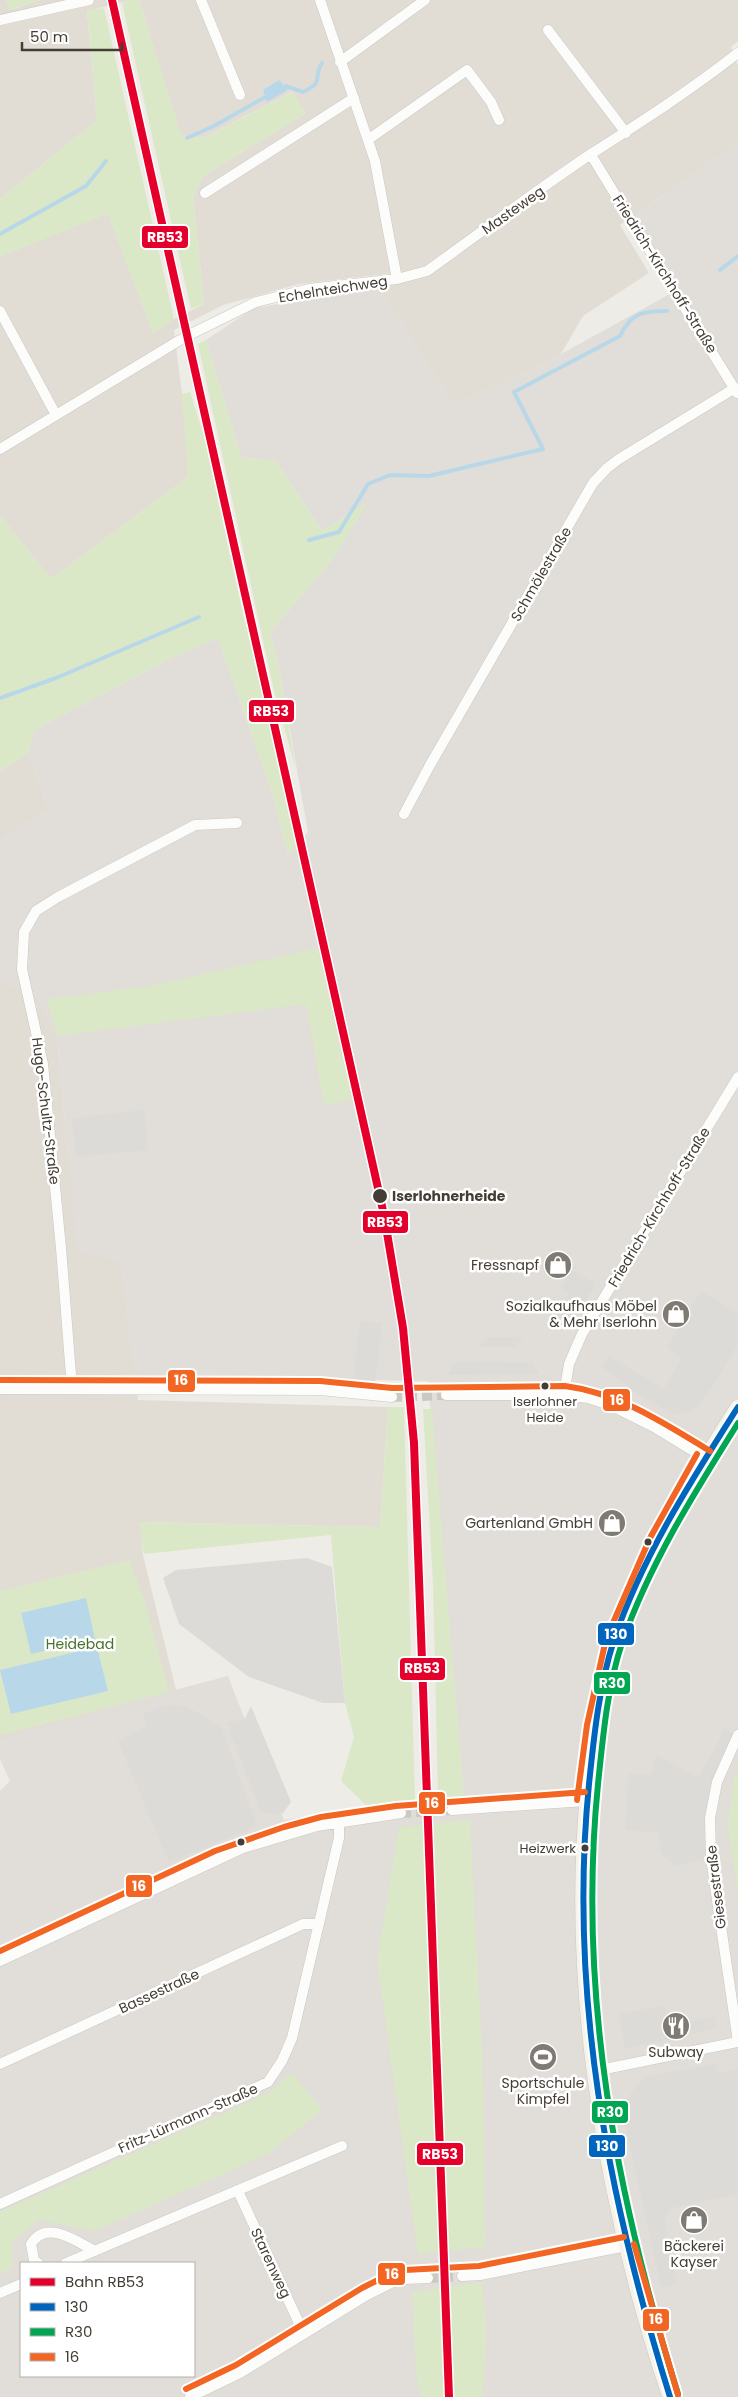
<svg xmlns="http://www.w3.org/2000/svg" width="738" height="2397" font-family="Poppins,sans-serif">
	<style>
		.residential { fill: #e2ddd4 }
		.industrial { fill: #e1ddd8; fill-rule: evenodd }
		.green { fill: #dbe8c7 }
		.parking { fill: #dddbd7 }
		.water { fill: #b8d8ea }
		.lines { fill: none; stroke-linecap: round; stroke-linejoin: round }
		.stream { stroke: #b8d8ea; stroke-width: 4 }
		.street-tunnel { stroke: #ccc9c3; stroke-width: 10; stroke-dasharray: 10 5; stroke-linecap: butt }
		.street-casing { stroke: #cac8c3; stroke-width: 11 }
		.secondary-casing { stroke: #ccc9be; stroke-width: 16 }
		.street { stroke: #fcfcfb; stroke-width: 10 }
		.secondary { stroke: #f6f3ed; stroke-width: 15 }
		.bus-1-casing { stroke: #fff; stroke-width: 10 }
		.bus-2-casing { stroke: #fff; stroke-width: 10 }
		.bus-3-casing { stroke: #fff; stroke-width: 10 }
		.bus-1 { stroke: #0065bd; stroke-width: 6 }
		.bus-2 { stroke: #00a651; stroke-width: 6 }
		.bus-3 { stroke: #f26522; stroke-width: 6 }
		.rail-1-casing { stroke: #fff; stroke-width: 11 }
		.rail-1 { stroke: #e4002b; stroke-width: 8 }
		.stop-dot { fill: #433d34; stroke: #fff; stroke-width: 2 }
		.labels { text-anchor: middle; stroke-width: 5; stroke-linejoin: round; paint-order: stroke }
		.bus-label { font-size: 13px; fill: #433d34; stroke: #fff }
		.street-label { font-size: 14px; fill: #433d34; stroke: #fff }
		.stop-label { font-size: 14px; font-weight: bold; fill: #433d34; stroke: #fff; text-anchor: start }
		.poi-label { font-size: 14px; fill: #433d34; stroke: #fff; text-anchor: end }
		.park-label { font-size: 14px; fill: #46712a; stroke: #fff }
		.line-badge { stroke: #fff; stroke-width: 2 }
		.badge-label { font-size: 14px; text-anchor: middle; font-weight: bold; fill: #fff }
	</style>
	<rect width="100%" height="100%" fill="#eeece7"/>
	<path class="residential" d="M0 0H6L10 10 40 0H131L87 11 97 120 0 199Z
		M139 0H738V41L731 47 738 66V143L620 225 649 273 583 316 561 354 454 406 379 288 411 271 299 284 223 305 174 330 184 409 188 477 51 579 0 515V256L108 213 153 333 174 319 204 304 193 197 203 176 306 113 292 92 203 138 181 136Z
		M28 753 49 809 8 835 0 843V771Z
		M0 981 36 994 57 1036 68 1153 121 1262 138 1400 388 1407 380 1527 140 1522 143 1555 176 1690 0 1741Z"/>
	<path class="industrial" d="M738 143V2397H0V1791L10 1781 0 1759V1741L129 1702 228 1676 284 1820 415 1800 464 1796 428 1381 282 1378 135 1380 121 1262 77 1251 57 1036 36 994 0 981V843L8 835 49 809 28 753 35 730 173 657 218 638 273 795 288 854 308 832 278 662 270 632 331 561 367 503 322 531 276 461 241 457 206 340 254 308 379 288 454 406 561 354 679 289 633 216ZM21 2263H194V2376H21Z"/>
	<path class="green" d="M6 0H40L9 10Z
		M131 0H139L181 135 203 138 293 92 306 113 203 176 193 197 204 304 191 309 122 3Z
		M104 8 174 319 153 334 108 214 0 256V199L97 120 87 10Z
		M206 340 241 457 276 461 322 531 368 502 331 561 270 632 278 662 296 770 275 695 198 344Z
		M190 392 204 436 239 596 298 843 288 855 273 795 218 638 173 657 35 730 28 753 0 771V515L51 579 188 477 182 394Z
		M318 948 352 1100 324 1105 306 1004 57 1036 47 999 150 986Z
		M388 1407H404L415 1800 368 1807 341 1781 354 1737 345 1703 331 1535 144 1554 139 1522 380 1527Z
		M423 1409H432L464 1796 438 1797 433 1584Z
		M129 1560 144 1599 169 1692 0 1735V1591Z
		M738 1772V1895L728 1827 734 1778Z
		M470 1820 483 2069 485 2247 418 2254 377 1961 399 1827Z
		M291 2073 323 2109 270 2153 95 2231 39 2220 12 2242 13 2267 0 2273V2212L269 2093Z
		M482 2282 487 2334 482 2397H421L416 2373 412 2292Z"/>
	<path class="parking" d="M144 1110 148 1150 76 1157 72 1118Z
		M572 1270 596 1284 572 1323 556 1314 569 1293 561 1287Z
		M701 1291 738 1313V1344L713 1386 698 1406 690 1411 677 1415 648 1401 602 1367 608 1356 664 1389 682 1358 667 1348Z
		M360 1321 382 1323 375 1385 353 1383Z
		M488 1337H523L515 1347H478Z
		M455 1362 533 1363 539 1374 447 1375Z
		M307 1558 332 1567 345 1703H323L249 1677 179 1624 163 1578 176 1570Z
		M166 1705 186 1706 221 1727 257 1826 169 1862 118 1741 146 1727 144 1713Z
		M251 1706 291 1802 283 1813 274 1815 261 1811 226 1722 244 1720Z
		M725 1729 737 1737 717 1782 711 1858 675 1866 661 1853 659 1833 625 1830 629 1774 650 1775 657 1755 698 1778Z
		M665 2005 671 2039 625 2048 619 2014Z
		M715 2017 717 2028 692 2034 689 2022Z
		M715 2064 718 2074 738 2069V2194L672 2208 664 2220 677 2284 661 2287 621 2106 644 2077Z"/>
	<path class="water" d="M279 80 288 90 267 102 263 90Z
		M86 1598 95 1639 31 1654 21 1613Z
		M97 1647 108 1691 11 1714 0 1670Z"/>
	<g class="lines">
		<path class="stream" d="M282 88 286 86 303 92C326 81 312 78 322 63
			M187 138 214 126 269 95
			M0 234 86 186 106 161
			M720 270 738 256
			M309 540 339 532 368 484 390 475 429 476 543 449 514 392 620 336C631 313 642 311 667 311
			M0 698 56 678 199 617"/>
		<path class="street-tunnel" d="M392 1397 446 1395
			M401 1813 452 1810
			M428 2278 462 2276"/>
		<defs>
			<path id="street" d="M201 0 240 95
				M0 20 89 0
				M548 30 626 133
				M340 62 425 0
				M369 139 467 70 491 102 499 120
				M591 155 737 393
				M205 193 354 98
				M397 279 427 271C482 232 535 191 591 154 641 122 691 90 738 53
				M0 311 56 415
				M193 333 256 302 309 289 397 279 375 161 320 0
				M0 449 180 340
				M404 814 430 765 593 483 607 468 619 459 735 388
				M72 1388 61 1248 43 1064 22 969 24 932 36 911 58 897 195 825 237 823
				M0 1389 320 1390 392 1397
				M446 1395H564L588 1398 610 1405 654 1427 705 1458
				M564 1395 569 1364 582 1334 738 1077
				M452 1810 586 1801
				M0 1961 243 1848 317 1826 401 1813
				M738 2042 711 1858 710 1818 717 1782 738 1735
				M0 2064 303 1924H319
				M595 2071 738 2042
				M238 2191 304 2334
				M0 2204 268 2082 282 2061 292 2038 339 1838V1824
				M38 2263 34 2260 31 2244C46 2219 76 2241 95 2251
				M66 2263 342 2146
				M462 2276 480 2275 626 2246
				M0 2293 21 2284
				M190 2397 240 2373 367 2295 391 2283 405 2279 428 2278"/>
			<path id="secondary" d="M670 2397C602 2195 563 1960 593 1748 598 1716 604 1671 614 1641 641 1560 692 1479 738 1407"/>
		</defs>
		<use href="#street" class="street-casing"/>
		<use href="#secondary" class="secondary-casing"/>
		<use href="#street" class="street"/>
		<use href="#secondary" class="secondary"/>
		<defs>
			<path id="bus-1" d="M670 2397C608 2198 568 1993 589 1784 594 1736 599 1686 614 1640 642 1557 691 1481 738 1407"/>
			<path id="bus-2" d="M678 2394C616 2195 577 1993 598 1784 603 1737 607 1688 622 1643 649 1565 694 1493 738 1423"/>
			<path id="bus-3" d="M0 1380 320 1381 392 1388 565 1386C619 1393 664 1423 710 1451
				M577 1800 587 1725 606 1639 650 1538 697 1454
				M0 1951 215 1851 284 1827 321 1817 396 1806 585 1792
				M634 2244 678 2395
				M186 2389 236 2365 362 2288 388 2275 405 2270 479 2266 624 2237"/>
		</defs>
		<use href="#bus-1" class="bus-1-casing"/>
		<use href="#bus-2" class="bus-2-casing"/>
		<use href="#bus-3" class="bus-3-casing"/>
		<use href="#bus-1" class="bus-1"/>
		<use href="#bus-2" class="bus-2"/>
		<use href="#bus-3" class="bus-3"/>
		<defs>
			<path id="rail-1" d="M112 0 384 1215 403 1328 414 1443 449 2397"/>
		</defs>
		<use href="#rail-1" class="rail-1-casing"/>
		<use href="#rail-1" class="rail-1"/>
	</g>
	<defs>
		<symbol id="shop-disc" viewBox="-11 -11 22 22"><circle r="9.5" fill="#7f7a73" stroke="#fff"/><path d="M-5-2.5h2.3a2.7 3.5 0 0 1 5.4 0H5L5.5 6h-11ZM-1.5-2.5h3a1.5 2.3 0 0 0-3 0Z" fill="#fff"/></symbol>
		<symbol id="restaurant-disc" viewBox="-11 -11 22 22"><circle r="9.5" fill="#7f7a73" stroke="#fff"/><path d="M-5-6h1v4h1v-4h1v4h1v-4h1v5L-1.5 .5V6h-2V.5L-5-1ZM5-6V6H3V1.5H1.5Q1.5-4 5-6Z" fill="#fff"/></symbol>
		<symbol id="stadium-disc" viewBox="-11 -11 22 22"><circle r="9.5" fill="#7f7a73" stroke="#fff"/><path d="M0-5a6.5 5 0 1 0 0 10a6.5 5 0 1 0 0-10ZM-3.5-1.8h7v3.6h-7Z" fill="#fff"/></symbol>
	</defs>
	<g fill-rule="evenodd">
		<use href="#shop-disc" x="542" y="1249" width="32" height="32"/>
		<use href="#shop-disc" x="660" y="1298" width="32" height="32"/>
		<use href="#shop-disc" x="596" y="1507" width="32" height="32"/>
		<use href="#restaurant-disc" x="660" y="2010" width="32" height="32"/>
		<use href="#stadium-disc" x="527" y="2041" width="32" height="32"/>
		<use href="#shop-disc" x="678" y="2204" width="32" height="32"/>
	</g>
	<g class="stop-dot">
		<circle cx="380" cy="1196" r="8"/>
		<circle cx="545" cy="1386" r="4.5"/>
		<circle cx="648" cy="1542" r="4.5"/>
		<circle cx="241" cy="1842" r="4.5"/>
		<circle cx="585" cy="1848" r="4.5"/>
	</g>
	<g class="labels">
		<g class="bus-label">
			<text x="545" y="1406">Iserlohner<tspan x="545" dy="16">Heide</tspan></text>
			<text x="576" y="1853" text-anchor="end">Heizwerk</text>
		</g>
		<g class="street-label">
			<text transform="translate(513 210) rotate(-35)" y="5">Masteweg</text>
			<text transform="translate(665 274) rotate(58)" y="5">Friedrich-Kirchhoff-Straße</text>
			<text transform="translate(333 289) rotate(-9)" y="5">Echelnteichweg</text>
			<text transform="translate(541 574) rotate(-60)" y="5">Schmölestraße</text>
			<text transform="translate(46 1111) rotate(83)" y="5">Hugo-Schultz-Straße</text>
			<text transform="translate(659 1207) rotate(-59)" y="5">Friedrich-Kirchhoff-Straße</text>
			<text transform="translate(716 1887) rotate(-97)" y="5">Giesestraße</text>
			<text transform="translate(159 1991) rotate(-25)" y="5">Bassestraße</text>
			<text transform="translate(188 2118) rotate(-24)" y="5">Fritz-Lürmann-Straße</text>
			<text transform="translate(271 2263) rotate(65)" y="5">Starenweg</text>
		</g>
		<g class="stop-label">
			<text x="392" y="1201">Iserlohnerheide</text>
		</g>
		<g class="poi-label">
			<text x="539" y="1270">Fressnapf</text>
			<text x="657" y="1311">Sozialkaufhaus Möbel<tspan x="657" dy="16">&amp; Mehr Iserlohn</tspan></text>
			<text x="593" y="1528">Gartenland GmbH</text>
			<text x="676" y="2057" text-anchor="middle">Subway</text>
			<text x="543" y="2088" text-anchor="middle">Sportschule<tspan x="543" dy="16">Kimpfel</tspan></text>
			<text x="694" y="2251" text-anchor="middle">Bäckerei<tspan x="694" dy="16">Kayser</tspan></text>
		</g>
		<g class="park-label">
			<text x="80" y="1649">Heidebad</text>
		</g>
	</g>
	<g class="line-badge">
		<rect x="141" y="225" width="48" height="24" rx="5" fill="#e4002b"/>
		<rect x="248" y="699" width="47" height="24" rx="5" fill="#e4002b"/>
		<rect x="362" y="1210" width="47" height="24" rx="5" fill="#e4002b"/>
		<rect x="167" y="1369" width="29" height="24" rx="5" fill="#f26522"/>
		<rect x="602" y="1388" width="29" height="24" rx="5" fill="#f26522"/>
		<rect x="597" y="1622" width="38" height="24" rx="5" fill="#0065bd"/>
		<rect x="399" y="1657" width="47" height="24" rx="5" fill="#e4002b"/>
		<rect x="593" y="1671" width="38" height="24" rx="5" fill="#00a651"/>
		<rect x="418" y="1791" width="28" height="24" rx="5" fill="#f26522"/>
		<rect x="125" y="1874" width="28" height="24" rx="5" fill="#f26522"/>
		<rect x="591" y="2100" width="38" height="24" rx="5" fill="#00a651"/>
		<rect x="588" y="2134" width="38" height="24" rx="5" fill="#0065bd"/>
		<rect x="416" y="2142" width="48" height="24" rx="5" fill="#e4002b"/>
		<rect x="377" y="2262" width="29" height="24" rx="5" fill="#f26522"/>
		<rect x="642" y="2308" width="28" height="24" rx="5" fill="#f26522"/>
	</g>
	<g class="badge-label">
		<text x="165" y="242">RB53</text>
		<text x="271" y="716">RB53</text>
		<text x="385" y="1227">RB53</text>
		<text x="181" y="1385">16</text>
		<text x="617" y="1405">16</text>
		<text x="616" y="1639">130</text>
		<text x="422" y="1673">RB53</text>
		<text x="612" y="1688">R30</text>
		<text x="432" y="1808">16</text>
		<text x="139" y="1891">16</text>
		<text x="610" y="2117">R30</text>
		<text x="607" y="2151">130</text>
		<text x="440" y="2159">RB53</text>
		<text x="392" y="2279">16</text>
		<text x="656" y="2324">16</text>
	</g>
	<rect x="20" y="2262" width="175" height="115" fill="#ffffff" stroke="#b4b1ae"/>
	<rect x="30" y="2278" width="25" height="8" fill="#e4002b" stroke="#b4b1ae"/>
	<text x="65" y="2287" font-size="15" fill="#433d34">Bahn RB53</text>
	<rect x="30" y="2303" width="25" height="8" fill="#0065bd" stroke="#b4b1ae"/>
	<text x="65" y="2312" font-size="15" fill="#433d34">130</text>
	<rect x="30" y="2328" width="25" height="8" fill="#00a651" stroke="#b4b1ae"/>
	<text x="65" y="2337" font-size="15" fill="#433d34">R30</text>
	<rect x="30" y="2353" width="25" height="8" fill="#f26522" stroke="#b4b1ae"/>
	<text x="65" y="2362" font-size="15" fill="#433d34">16</text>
	<path d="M22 42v8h100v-8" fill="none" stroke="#433d34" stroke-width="2.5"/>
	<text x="30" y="42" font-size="15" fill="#433d34" stroke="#ffffff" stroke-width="4" paint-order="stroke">50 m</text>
</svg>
